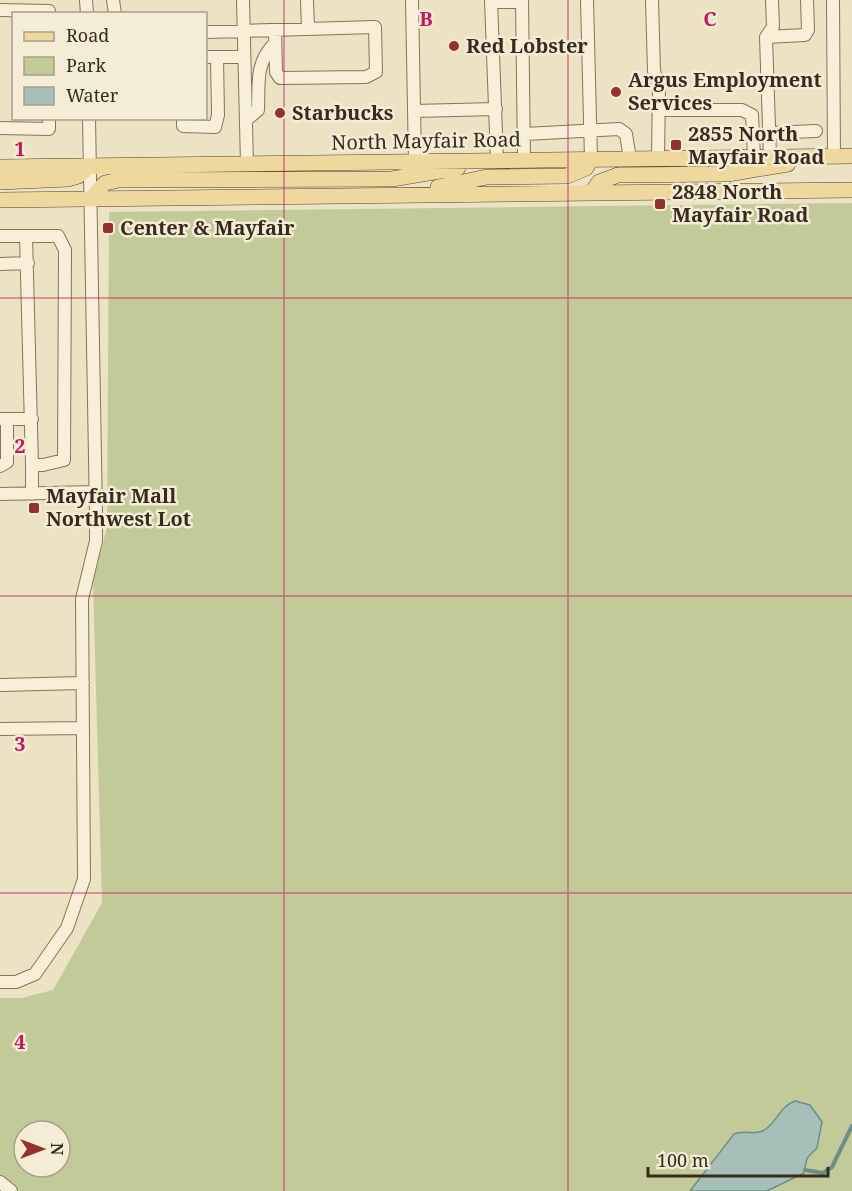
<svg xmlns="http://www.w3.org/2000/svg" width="852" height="1191" font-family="'Noto Serif',serif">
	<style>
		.green { fill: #c2ca99; fill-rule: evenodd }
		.water { fill: #a6c0b9; stroke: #6d8e87; stroke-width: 1.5 }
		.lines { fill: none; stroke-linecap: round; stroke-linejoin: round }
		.stream { stroke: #6d8e87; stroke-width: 4 }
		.minor-casing { stroke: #86745b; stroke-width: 14 }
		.major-casing { stroke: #54422f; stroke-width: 16 }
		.minor { stroke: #f7efd7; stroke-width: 12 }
		.major { stroke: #eed89e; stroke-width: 15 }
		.grid { fill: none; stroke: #c2185b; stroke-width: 1.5; stroke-opacity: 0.55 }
		.poi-dot { fill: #93312e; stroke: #f4ecd4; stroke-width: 2 }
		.labels { text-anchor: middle; stroke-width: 5; stroke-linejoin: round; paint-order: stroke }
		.poi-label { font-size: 20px; font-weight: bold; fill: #372b1f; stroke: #f4ecd4; text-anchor: start }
		.street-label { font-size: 20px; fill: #372b1f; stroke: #f4ecd4 }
		.grid-label { font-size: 20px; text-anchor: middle; font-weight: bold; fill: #c2185b; stroke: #f4ecd4; stroke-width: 5; stroke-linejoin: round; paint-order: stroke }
	</style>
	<rect width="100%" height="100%" fill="#ece2c4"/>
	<path class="green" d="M852 203V1191H0V998H22L53 990 102 903 93 583 107 527 109 212ZM24 1131H60V1167H24Z"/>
	<path class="water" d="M795 1101 810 1105 822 1122 817 1148 807 1158 804 1173 767 1191H690L734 1134C745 1129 757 1137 767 1128 777 1120 782 1105 795 1101Z"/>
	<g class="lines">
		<path class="stream" d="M805 1170 823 1173 832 1167 852 1126"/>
		<defs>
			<path id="minor" d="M86 0 87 14
				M113 0 115 14
				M243 0 247 164
				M307 0 308 29
				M412 0 415 162
				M491 0 497 160
				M522 0 524 160
				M587 0 591 159
				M652 0 654 71 659 87 658 158
				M833 0 834 156
				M492 2H522
				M0 10 49 11V14
				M206 32 375 27 376 72 366 77 280 78 276 72 275 30
				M766 37 805 35 808 30 807 0
				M206 57H244
				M659 110H742L752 115 754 157
				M414 111 496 109
				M183 118V126L215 127 218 115 217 57
				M246 120 258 110C259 83 255 63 275 43
				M0 128 49 129V118
				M769 133 816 131
				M525 134 619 129 626 134 630 159
				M770 157 766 37 773 27 772 0
				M0 236H58L65 250 64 460 43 465H32V494
				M26 236 32 465
				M0 264 28 263
				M0 419H32
				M0 466 7 462V419
				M0 494 96 492
				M0 685 83 683
				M0 729 83 728
				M0 982H16L35 974 67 928 84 879 82 599 96 541V514L89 118
				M0 1182 11 1191"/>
			<path id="major" d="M0 167 852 156
				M0 182 68 179 78 176 90 166
				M438 187 487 177 567 176 586 168 591 159
				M592 192 599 182 618 175 728 174 788 164
				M91 198 105 183 119 180 392 179 458 168
				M0 200 852 190"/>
		</defs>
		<use href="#minor" class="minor-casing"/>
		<use href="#major" class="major-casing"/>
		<use href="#minor" class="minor"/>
		<use href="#major" class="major"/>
	</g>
	<path class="grid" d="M284 0V1191M568 0V1191M0 298H852M0 596H852M0 893H852"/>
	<g class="poi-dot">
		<circle cx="454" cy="46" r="6"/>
		<circle cx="616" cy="92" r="6"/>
		<circle cx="280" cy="113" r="6"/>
		<rect x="670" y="139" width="12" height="12" rx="3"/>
		<rect x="654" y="198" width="12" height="12" rx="3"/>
		<rect x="102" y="222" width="12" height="12" rx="3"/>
		<rect x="28" y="502" width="12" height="12" rx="3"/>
	</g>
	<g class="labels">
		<g class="poi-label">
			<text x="466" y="53">Red Lobster</text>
			<text x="628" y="87">Argus Employment<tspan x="628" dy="23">Services</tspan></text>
			<text x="292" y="120">Starbucks</text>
			<text x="688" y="141">2855 North<tspan x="688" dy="23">Mayfair Road</tspan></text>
			<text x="672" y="199">2848 North<tspan x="672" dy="23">Mayfair Road</tspan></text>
			<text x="120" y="235">Center &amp; Mayfair</text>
			<text x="46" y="503">Mayfair Mall<tspan x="46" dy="23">Northwest Lot</tspan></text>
		</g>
		<g class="street-label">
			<text transform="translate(426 141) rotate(-1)" y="7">North Mayfair Road</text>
		</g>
	</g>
	<g class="grid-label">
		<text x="426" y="26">B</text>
		<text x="710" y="26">C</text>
		<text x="20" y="156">1</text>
		<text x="20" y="453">2</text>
		<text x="20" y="751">3</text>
		<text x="20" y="1049">4</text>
	</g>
	<rect x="12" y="12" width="195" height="108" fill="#f4ecd4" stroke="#a89f8c" stroke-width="1.5"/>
	<rect x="24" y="32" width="30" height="9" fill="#eed89e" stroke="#a89f8c" stroke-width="1.5"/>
	<text x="66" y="42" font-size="18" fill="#372b1f">Road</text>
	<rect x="24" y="57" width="30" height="18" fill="#c2ca99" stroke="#a89f8c" stroke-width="1.5"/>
	<text x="66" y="72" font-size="18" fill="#372b1f">Park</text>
	<rect x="24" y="87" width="30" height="18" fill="#a6c0b9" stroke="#a89f8c" stroke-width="1.5"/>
	<text x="66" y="102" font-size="18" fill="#372b1f">Water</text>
	<g transform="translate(42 1149) rotate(90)"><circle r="28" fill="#f4ecd4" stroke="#a89f8c" stroke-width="1.5"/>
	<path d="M0-4.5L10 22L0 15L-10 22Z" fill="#93312e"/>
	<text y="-9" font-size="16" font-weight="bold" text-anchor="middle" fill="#372b1f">N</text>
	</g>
	<path d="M648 1167v9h180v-9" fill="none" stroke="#372b1f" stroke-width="3"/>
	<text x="657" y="1167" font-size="18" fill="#372b1f" stroke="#f4ecd4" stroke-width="4.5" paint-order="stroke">100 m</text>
</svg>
